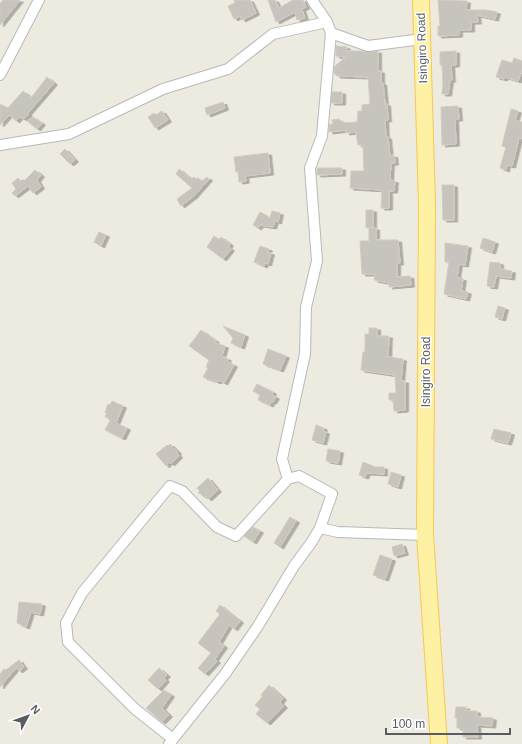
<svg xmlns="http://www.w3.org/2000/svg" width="522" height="744" font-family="Arial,sans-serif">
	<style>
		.building { fill: #c7c4bd; stroke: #d1ccbf; filter: url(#shadow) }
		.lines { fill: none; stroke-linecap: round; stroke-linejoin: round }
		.street-casing { stroke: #b6b9be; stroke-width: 12 }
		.primary-casing { stroke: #f4c952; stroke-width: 18 }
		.street { stroke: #fff; stroke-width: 10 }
		.primary { stroke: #fff1a3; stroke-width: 16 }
		.labels { text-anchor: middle; stroke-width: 3; stroke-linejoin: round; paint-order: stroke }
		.street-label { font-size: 12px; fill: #595d62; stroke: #fff }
	</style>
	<defs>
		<filter id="shadow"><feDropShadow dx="3.5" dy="2" stdDeviation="0" flood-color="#0004"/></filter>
	</defs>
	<rect width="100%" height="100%" fill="#edeae0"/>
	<path class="building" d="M3 0H20L0 25V4Z
		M234 0H250L256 13 242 20 240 16 234 19 228 6 235 3Z
		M268 0H275L279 8 293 0H303L306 7 302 9 305 18 297 20 295 12 276 22Z
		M438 0 467 1 466 10H486L497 12 495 19 477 15 478 22H471V30H459V35L438 36V26H440Z
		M336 46 347 47 346 51H362L368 52 378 51V71H381V83H383L385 104H387L388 120H385L386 137H388L390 156 394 155 395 163H391L390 180 395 181 394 191H389V208H381L382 190 350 188 351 171H364L363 145H358L356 132 346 133V130L329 132 330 124H333L332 120 339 119 340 121H342L343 123 357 122 358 111H362V105L370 104 368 77 337 76 334 73 335 66 346 57 336 56Z
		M456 51V65H451L452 80H450L448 94H442L443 84 442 65H440V52Z
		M514 58 522 61V70L518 81 505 77 504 79 496 77 502 60 512 63Z
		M47 77 54 83 28 113 29 114 24 119 20 117 16 121 9 115 0 125V104L8 108 23 91 31 98Z
		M332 92H342V103H331Z
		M223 102 225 108 207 115 205 108Z
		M458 106 459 119H455L456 144 442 145 441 107Z
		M511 109 518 111 515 121 522 122V134L521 139 519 138 512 166 507 165 506 170 500 168 506 147 502 146Z
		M162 111 168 120 155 128 148 117 154 113 156 115Z
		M33 117 42 123 37 129 27 121Z
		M65 149 75 160 70 164 60 154Z
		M268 153 270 173 245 176 246 181 239 182 238 172H236L234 157Z
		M317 168H342V174L317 175Z
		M179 169 191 179 194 177 196 179 198 178 202 181 207 177 209 179 194 196 181 206 177 199 192 188 176 174Z
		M35 170 41 175 37 180 41 187 33 193 28 186 15 196 12 193 16 189 12 183 18 178 21 182 24 179V181Z
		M442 185H454V220H443Z
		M366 210H373V227L366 228Z
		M272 211 280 213 278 222 273 220 275 221 273 227 260 225 258 228 253 225 260 212 270 218Z
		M369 228H376V240H398L400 263H397V277L410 276 411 285 389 287V283L374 280 375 274H362L360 241H369Z
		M99 232 106 235 101 246 94 242Z
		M214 236 219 240 221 237 230 244 228 247 231 249 223 259 207 247Z
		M483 238 495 242 492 252 480 248Z
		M445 243 468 246 465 265 459 264 457 277 463 279 461 291 468 292 466 299 444 294 449 262H445Z
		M260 246 269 249 267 252 271 253 268 264 265 263 264 266 254 262Z
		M490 262 500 263V269L512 271 511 278 496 276 494 287 487 286Z
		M498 306 505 308 502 319 495 317Z
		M223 326 245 335 241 347 231 343 233 338Z
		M369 328H377V336H389L388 357 403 359 401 381H405V410L394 411 393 400H389V393H396L395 375 361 370 363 352H365V334H369Z
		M201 330 216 341 215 343 225 346 222 356 228 359 227 361 234 365 224 383 219 380 218 382 203 377 208 368 206 367 209 360 189 346Z
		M268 349 286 356 280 370 263 364Z
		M257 384 273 392 272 395 276 397 273 402H271L270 405 258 400 260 395 253 391Z
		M112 401 123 406 116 423 127 428 122 438 105 430 111 419 105 417 107 413H105L108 404 110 405Z
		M316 425 324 428 323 431 326 432 323 443 312 440Z
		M494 429 511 433 508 443 491 439Z
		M170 444 178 452 177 453 179 456 171 464 169 462 166 466 156 454 167 445 168 446Z
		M328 449 340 451 338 463 326 461Z
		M363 462 375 467H384V474L367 473 365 477 359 475Z
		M391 472 401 475 398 487 388 484Z
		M208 478 218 490 208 499 205 496 204 497 198 492 200 491 197 488Z
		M290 517 296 521 280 547 274 543Z
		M253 527 260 531 253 542 244 536Z
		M402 544 405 553 394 556 392 547Z
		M380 555 392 559 385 579 373 575Z
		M19 602 42 604 40 614 31 612 26 627 17 623Z
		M220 605 240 621 234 629 229 625 219 642 224 646 215 659 217 661 205 674 198 668 211 653 198 643 220 614 216 611Z
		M19 660 24 667 19 671 16 668 0 687V674L4 669 6 670Z
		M159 668 167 675 164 678 166 680 158 689 148 680Z
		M269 685 283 698 280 702 284 706 267 723 256 714 260 709 255 705 263 696 261 695Z
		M164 690 171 695 162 708 169 715 162 722 146 708Z
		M456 707H466V711H477V717L493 718 492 726 477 725 478 737H463V728H457V718H455Z"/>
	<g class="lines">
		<defs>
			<path id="street" d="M312 0 327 22 331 33 368 46 422 39
				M0 75 39 0
				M0 145 69 134 163 89 228 69 273 34 327 22
				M288 479 282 459 305 354 306 307 317 261 310 168 322 136 331 33
				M173 739 135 709 68 642 66 623 82 593 170 486 182 491 217 527 236 536 288 479 299 476 332 494 320 528
				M169 744 225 674 258 626 294 566 311 543 320 528 338 532 425 535"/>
			<path id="primary" d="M421 0 427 205 425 535 439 744"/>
		</defs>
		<use href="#street" class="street-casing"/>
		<use href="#primary" class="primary-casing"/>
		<use href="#street" class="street"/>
		<use href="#primary" class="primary"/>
	</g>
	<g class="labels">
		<g class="street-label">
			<text transform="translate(422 48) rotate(-92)" y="4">Isingiro Road</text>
			<text transform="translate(426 372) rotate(-90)" y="4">Isingiro Road</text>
		</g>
	</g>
	<g transform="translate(28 716) rotate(49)" stroke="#ffffff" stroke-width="3" paint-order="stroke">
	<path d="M0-3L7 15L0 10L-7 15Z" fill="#595d62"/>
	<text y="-6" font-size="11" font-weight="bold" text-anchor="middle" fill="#595d62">N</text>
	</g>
	<path d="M386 728v6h124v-6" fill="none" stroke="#595d62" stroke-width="2"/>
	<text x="392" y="728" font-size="12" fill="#595d62" stroke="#ffffff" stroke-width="3" paint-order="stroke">100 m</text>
</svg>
